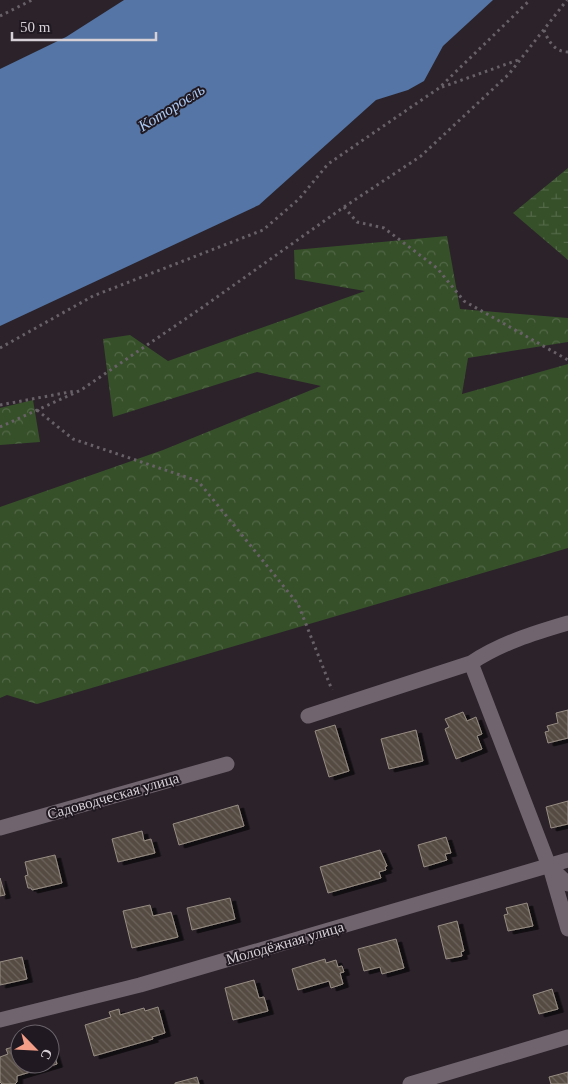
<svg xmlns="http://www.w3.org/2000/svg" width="568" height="1084" font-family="Georgia,serif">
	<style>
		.forest { fill: url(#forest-crowns) }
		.wetland { fill: url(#wetland-marsh) }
		.water { fill: #5475a5 }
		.building { fill: url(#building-back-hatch); stroke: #988e84; filter: url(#shadow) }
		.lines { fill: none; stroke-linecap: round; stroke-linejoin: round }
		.path { stroke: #696168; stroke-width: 3; stroke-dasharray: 2.5 4; stroke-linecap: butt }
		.minor { stroke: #70656f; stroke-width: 15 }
		.labels { text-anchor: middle; stroke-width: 4; stroke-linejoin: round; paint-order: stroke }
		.street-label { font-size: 15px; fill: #d7d1d7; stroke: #211921 }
		.water-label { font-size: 16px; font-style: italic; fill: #abc9f3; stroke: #211921 }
	</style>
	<defs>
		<pattern id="forest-crowns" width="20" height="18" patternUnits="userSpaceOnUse" patternTransform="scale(1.25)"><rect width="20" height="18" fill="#365029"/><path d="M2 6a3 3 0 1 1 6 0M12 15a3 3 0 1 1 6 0" fill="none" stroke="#526847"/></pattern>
		<pattern id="wetland-marsh" width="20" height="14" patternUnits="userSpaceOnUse" patternTransform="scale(1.25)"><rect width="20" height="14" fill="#365029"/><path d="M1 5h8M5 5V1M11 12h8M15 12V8" fill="none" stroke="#526847"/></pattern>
		<pattern id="building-back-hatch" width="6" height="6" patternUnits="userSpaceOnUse" patternTransform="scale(1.25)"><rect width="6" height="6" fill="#554b42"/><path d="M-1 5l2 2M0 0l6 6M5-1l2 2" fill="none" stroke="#6d645d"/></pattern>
		<filter id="shadow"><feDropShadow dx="5.5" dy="3" stdDeviation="0" flood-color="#0009"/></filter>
	</defs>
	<rect width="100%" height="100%" fill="#2b222a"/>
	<path class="forest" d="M447 236 460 309 568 318V342L468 358 462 394 568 364V548L37 704 7 695 0 698V507L163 450 321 386 257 372 113 417 103 339 130 335 168 361 365 291 295 279 294 250Z
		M33 400 40 442 0 445V408Z"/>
	<path class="wetland" d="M568 168V260L513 213Z"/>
	<path class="water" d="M124 0H493L443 46 424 81 408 90 376 100 259 205 0 326V69L66 37Z"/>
	<path class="building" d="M568 710V738L548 743 545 732 549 731 547 726 558 723 556 713Z
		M463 712 467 721 476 717 482 734 477 736 482 749 456 759 445 729 449 727 445 719Z
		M335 725 349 771 329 777 315 731Z
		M416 730 423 761 389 769 381 739Z
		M568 801V824L551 828 546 807Z
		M238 805 244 826 179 845 173 824Z
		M142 831 144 841 151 839 155 853 118 862 112 839Z
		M446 837 451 853 445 854 447 860 424 867 418 845Z
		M380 850 387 866 385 867 386 870 379 872 381 878 328 893 320 867Z
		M55 855 62 883 32 890 31 888H28L25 876 28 875 25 862Z
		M0 878 5 895 0 896Z
		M230 898 235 919 192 930 187 908Z
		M527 903 533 926 508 931 504 915 508 914 506 908Z
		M150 905 153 916 171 912 178 937 132 948 123 911Z
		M457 921 464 951 461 952 462 956 446 959 438 926Z
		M396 939 404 968 382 974 380 967 364 971 358 949Z
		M22 957 27 979 0 985V962Z
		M325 959 326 963 336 960 338 967 342 966 344 972 340 973 343 984 331 988 329 981 298 990 292 969Z
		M254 980 259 998 264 997 268 1011 233 1020 225 988Z
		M552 989 558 1009 539 1014 533 995Z
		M158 1007 165 1033 152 1037 153 1039 94 1056 85 1025 111 1017 109 1012 119 1009 120 1015 144 1008 145 1011Z
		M50 1041 57 1064 17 1076V1082L15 1084H2L0 1082V1057L8 1054 6 1049 20 1045V1064H50Z
		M568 1072V1084H551L549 1077Z
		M197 1077 199 1084H175V1083Z"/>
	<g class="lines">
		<path class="path" d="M0 16 32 0
			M544 30C548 41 555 52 568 52
			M442 87 521 59
			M344 207 357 222 384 228 437 268 464 301 568 360
			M0 348 93 296 263 230 299 199 328 164 439 88 530 0
			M0 405 75 391
			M37 410 73 439 198 481 298 604 332 690
			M0 427 81 390 200 309 344 207 421 156 509 74 567 0"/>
		<path class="minor" d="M471 663 549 866 568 884
			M308 716 471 663C501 643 534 633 568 623
			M0 828 227 764
			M550 867 568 929
			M0 1020 140 985 568 860
			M410 1084 568 1037"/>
	</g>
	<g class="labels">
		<g class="street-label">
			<text transform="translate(113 796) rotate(-16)" y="5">Садоводческая улица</text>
			<text transform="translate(285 943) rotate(-16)" y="5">Молодёжная улица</text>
		</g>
		<g class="water-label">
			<text transform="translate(171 107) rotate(-32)" y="6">Которосль</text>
		</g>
	</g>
	<g transform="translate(35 1049) rotate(114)"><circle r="24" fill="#211921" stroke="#6a636a"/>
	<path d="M0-4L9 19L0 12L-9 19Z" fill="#f49e88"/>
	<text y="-8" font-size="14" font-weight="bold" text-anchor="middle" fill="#d7d1d7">С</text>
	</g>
	<path d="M12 32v8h144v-8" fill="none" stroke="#d7d1d7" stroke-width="2.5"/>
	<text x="20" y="32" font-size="15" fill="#d7d1d7" stroke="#211921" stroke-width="4" paint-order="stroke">50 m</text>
</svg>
